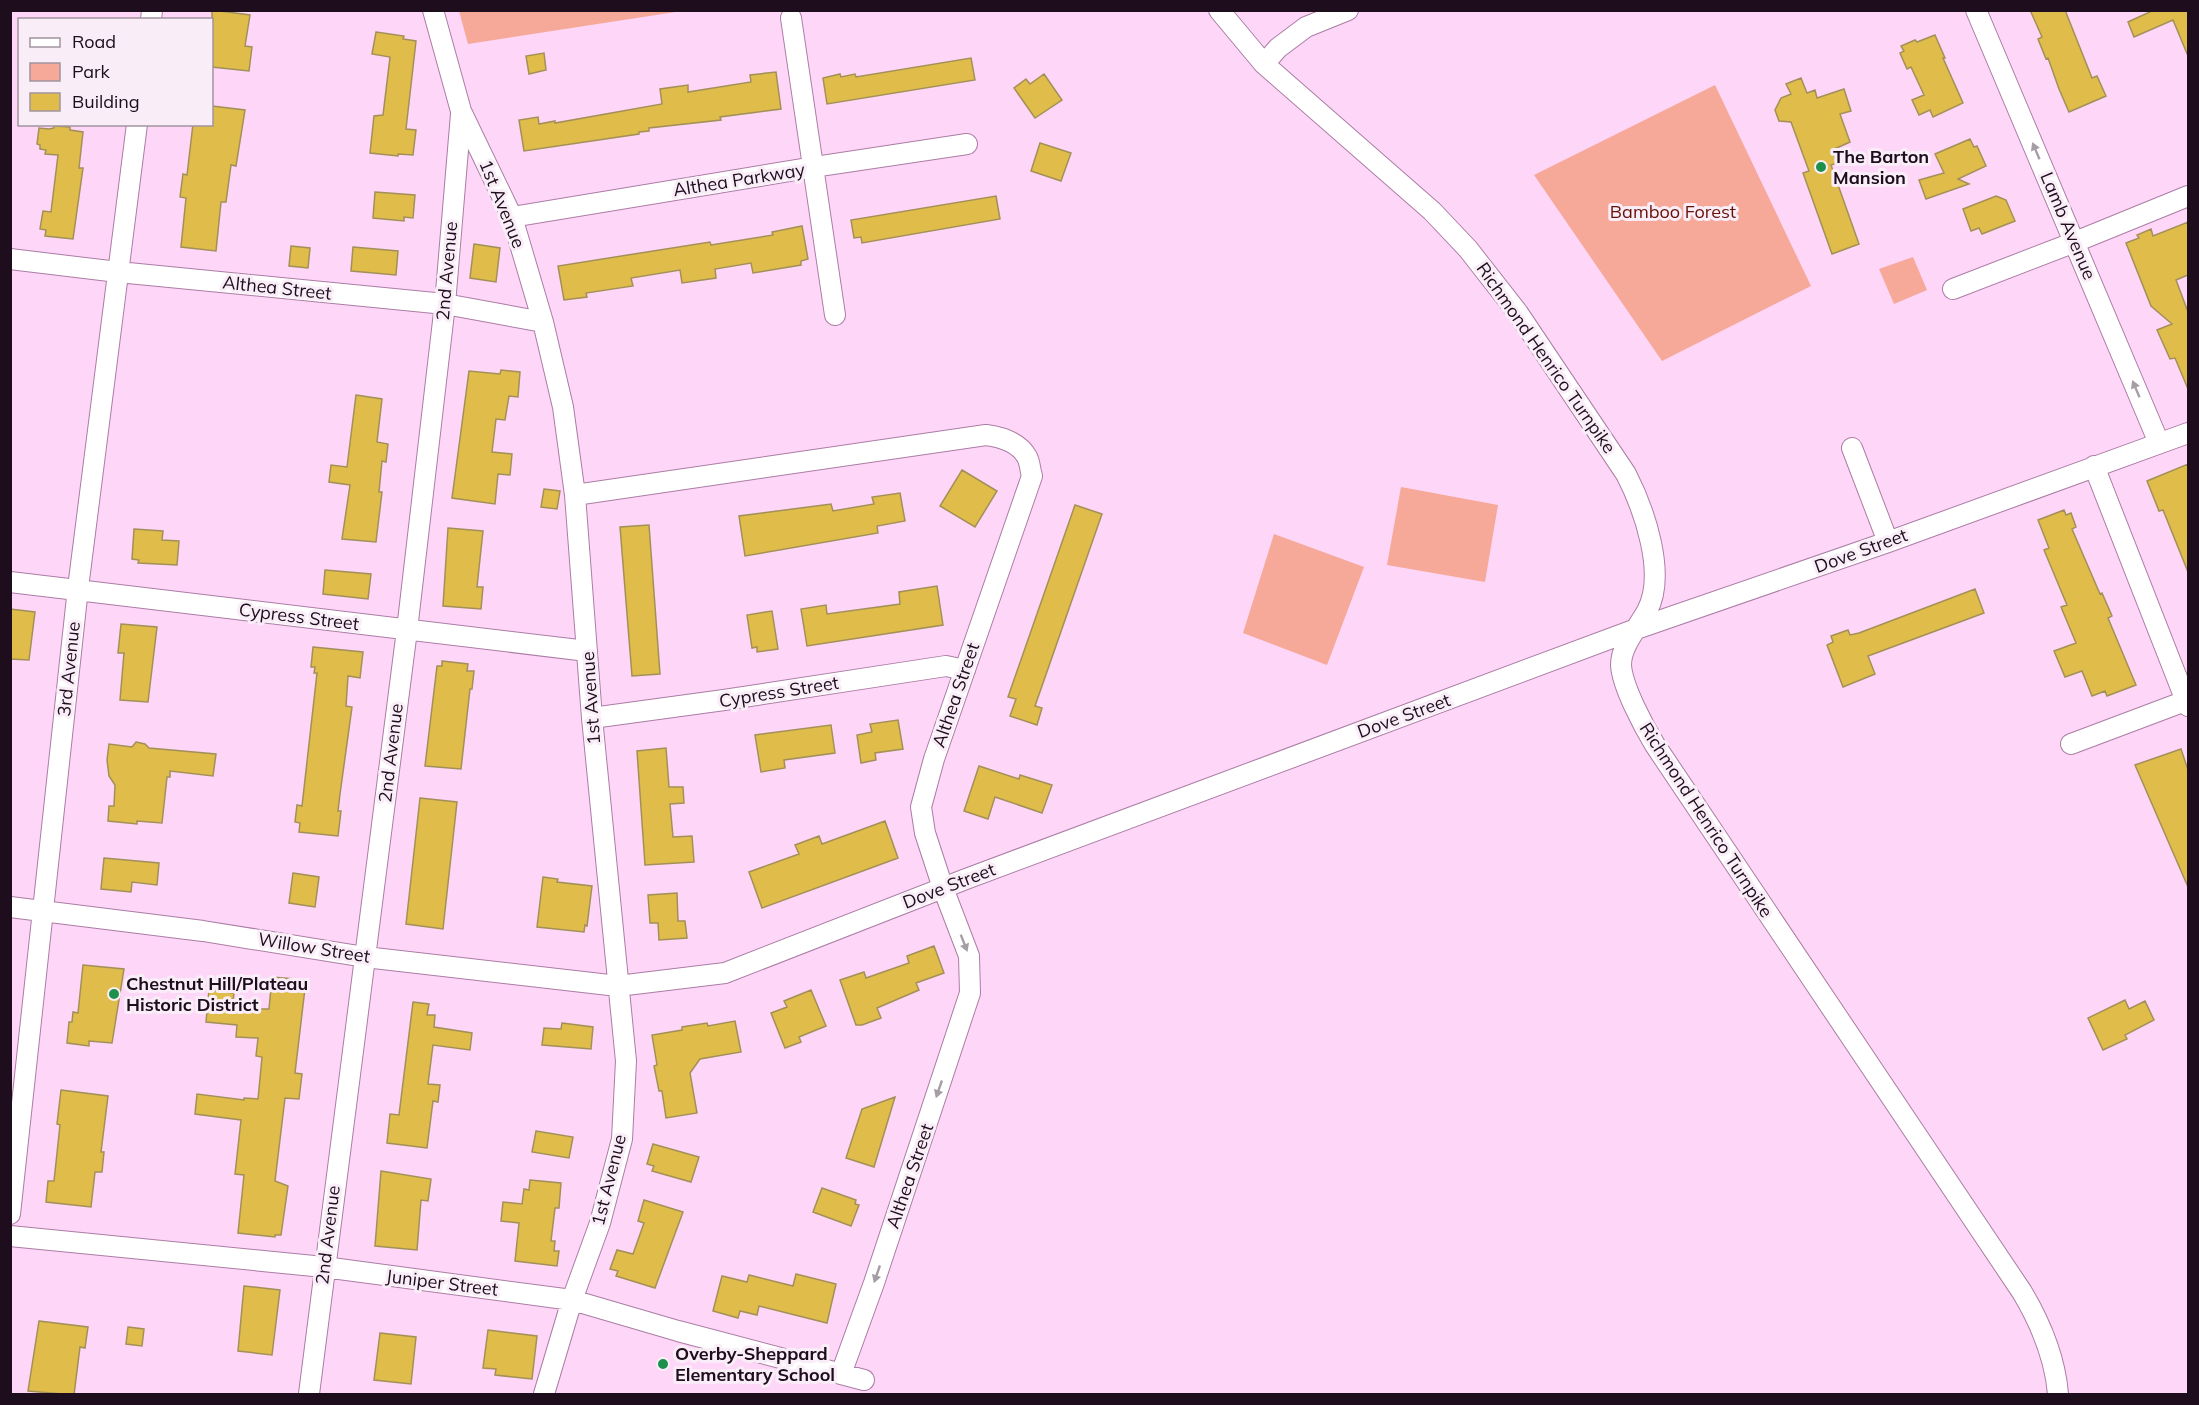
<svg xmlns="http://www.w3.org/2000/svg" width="2199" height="1405" font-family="Mulish,sans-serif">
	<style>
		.green { fill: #f6a899 }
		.building { fill: #e0bc4b; stroke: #a39058; stroke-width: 1.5 }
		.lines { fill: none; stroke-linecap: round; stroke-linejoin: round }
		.minor-casing { stroke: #ab7da4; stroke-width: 22 }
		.minor { stroke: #fff; stroke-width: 20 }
		.oneway { fill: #a59ea4 }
		.poi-dot { fill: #1d914c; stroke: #f9eef7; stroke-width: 2 }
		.labels { text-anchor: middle; stroke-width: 6; stroke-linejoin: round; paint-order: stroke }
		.poi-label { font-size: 18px; font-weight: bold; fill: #1e0d1c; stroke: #f9eef7; text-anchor: start }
		.street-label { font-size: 18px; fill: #1e0d1c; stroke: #f9eef7 }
		.park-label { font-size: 18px; fill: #661106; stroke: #f9eef7 }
	</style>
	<rect width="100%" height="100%" fill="#fed6f8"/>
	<path class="green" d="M459 11V10L682 11 468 44Z
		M1715 85 1811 286 1662 361 1534 175Z
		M1913 257 1927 290 1894 304 1879 269Z
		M1401 487 1498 505 1485 582 1387 565Z
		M1274 534 1364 567 1327 665 1243 633Z"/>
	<path class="building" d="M212 10 250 15 245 46 252 47 249 71 212 67Z
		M2030 10H2065L2092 78 2097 76 2106 96 2069 112 2059 89 2048 58 2046 59 2038 39 2042 37Z
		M2154 10H2188V56L2173 20 2134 37 2128 22Z
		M376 32 404 36 403 39 416 41 406 129 416 130 413 155 398 154V156L370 153 374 116 383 115 390 57 372 54Z
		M1935 35 1945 58H1943L1963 103 1933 117 1930 110 1919 115 1912 100 1924 95 1911 67 1907 69 1900 53 1904 51 1901 46 1915 40 1917 42Z
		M544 53 546 70 529 74 526 56Z
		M971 58 975 80 827 104 823 78 840 74 841 77 855 74 856 77Z
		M776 72 781 109 720 117 721 120 649 128V131L639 132V134L524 151 519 120 538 117 539 124 555 121V123L662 104 660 89 688 85V92L751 82 750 75Z
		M1044 74 1062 100 1035 118 1014 88 1026 79 1030 84Z
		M1801 78 1807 93 1815 90 1817 98 1844 89 1851 111 1840 114 1850 142 1832 150 1837 163 1831 165 1859 244 1832 254 1803 173 1809 171 1791 122 1779 121 1775 110 1781 98 1791 94 1786 84Z
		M212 106 245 110 236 166 231 165 226 202H221L216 251 181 247 186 198 180 197 183 174 187 175 193 124H212Z
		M54 126 70 127V130L83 132 79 168H83L73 239 45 236 46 230 40 229 43 211 51 212 58 155 45 154 46 150 40 149V145L37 144 39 128 49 129 54 128Z
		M1970 139 1974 147 1977 146 1986 166 1958 179 1969 184 1926 199 1919 180 1944 173 1935 154Z
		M1040 143 1071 153 1061 181 1031 171Z
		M375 192 415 195 413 218 404 217V221L373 218Z
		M996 196 1000 219 862 243 861 237 854 238 851 220Z
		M1996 196 2006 200 2015 221 1982 234 1979 228 1971 231 1963 209Z
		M2188 222V275L2176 280 2188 312V389L2175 358 2170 359 2157 330 2172 324 2151 306 2126 243 2139 238 2137 235 2151 229 2153 236Z
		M802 226 808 259 801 261V265L753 273 751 263 715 269 716 278 682 283 680 270 631 278 633 286 586 293 587 297 564 300 558 266 710 242 711 245 773 235 772 232Z
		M474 244 500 248 496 282 470 278Z
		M291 246 310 248 308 268 289 266Z
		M353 247 398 251 396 275 351 271Z
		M501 370 520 372 518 397 509 396 505 420 496 419 492 452 512 454 510 475 498 474 495 504 452 498 469 371 500 374Z
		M356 395 382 399 377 442 388 444 386 462 382 461 379 492H382L376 542 342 539 350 485 329 482 331 465 347 467Z
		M2188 464V572L2163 510 2159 511 2147 481Z
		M962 470 997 491 975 527 940 506Z
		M544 489 560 491 557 509 541 507Z
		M900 493 905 521 877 526 878 533 745 556 739 516 831 504 833 511 874 504 872 497Z
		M1075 505 1102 514 1035 706 1042 708 1037 725 1010 716 1016 699 1008 697Z
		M2064 510 2066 515 2071 513 2076 527 2072 529 2100 594 2102 593 2112 616 2108 618 2136 685 2107 696 2105 691 2092 696 2082 671 2065 677 2054 651 2076 643 2061 607 2067 605 2044 550 2049 548 2038 520Z
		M649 525 660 674 632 676 620 527Z
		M448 528 483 531 477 587H483L481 609 443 606Z
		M134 529 163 531 162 540 179 541 177 565 138 563 139 560 132 559Z
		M325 570 371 574 368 599 323 594Z
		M937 586 943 625 807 646 801 609 826 605 827 614 900 604 899 592Z
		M1975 589 1984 613 1868 656 1875 674 1843 687 1827 645 1833 642 1831 636 1848 630 1850 635 1859 633Z
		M10 609 35 612 29 660 10 659Z
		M772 611 778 649 757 652V647L752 648 747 615Z
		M121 624 157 627 148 702 120 700 124 653H118Z
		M313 647 363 652 360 678 348 676 346 706 352 707 340 794 338 811H341L338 836 299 832 300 823 295 822 297 805 302 806 317 673H314L315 667H311Z
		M442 661 468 664 467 671H474L472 689H470L461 769 425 766 437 666H442Z
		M898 720 903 749 875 753 876 760 861 763 857 735 872 732 870 724Z
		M831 725 835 753 784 760 785 768 761 772 755 735Z
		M136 742 145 744 149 748 216 754 213 776 170 771V777H167L162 823 137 821V824L108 821 109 806H114L115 785 109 776 107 760 109 744 132 747Z
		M666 748 669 787H683L684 803 670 804 673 837 692 836 694 862 645 865 637 751Z
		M2181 749 2188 770V887L2135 765Z
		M979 766 1019 779 1020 775 1052 785 1042 813 995 797 988 819 964 811Z
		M420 798 457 802 443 929 406 924Z
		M885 821 898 858 762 908 749 872 799 854 795 845 819 836 822 844Z
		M104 858 159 863 157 885 132 882 131 892 101 889Z
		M293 873 319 877 315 907 289 903Z
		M543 877 558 879 557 882 592 886 587 926 585 925 584 932 537 927Z
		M677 893 678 921H685L687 938 659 940 658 923H650L648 895Z
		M934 946 944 973 916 983 919 990 877 1008 881 1018 862 1025H856L840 980 864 972 866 978 909 963 907 956Z
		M83 965 124 969 112 1043 89 1041V1046L67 1043 69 1022H72L73 1012 78 1013Z
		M272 977 306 980 295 1073 302 1074 299 1099 285 1098 275 1181 288 1186 281 1235H275V1237L238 1233 244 1175 235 1174 241 1120 195 1114 197 1094 244 1100V1098L258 1099 262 1057 256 1056 258 1038 236 1037 237 1025 206 1022 209 990 234 993 232 1009H269Z
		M811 990 826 1026 799 1037 801 1042 785 1048 771 1013 787 1007 784 1001Z
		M2125 1000 2129 1009 2145 1001 2154 1020 2125 1035 2127 1039 2103 1050 2088 1018Z
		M413 1002 429 1004 427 1015H435L434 1027 472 1033 470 1050 433 1045 428 1084 440 1085 438 1102 433 1101 427 1148 387 1143 390 1114 399 1115Z
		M735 1021 741 1052 700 1059 690 1073 697 1113 666 1118 662 1091H659L654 1066 657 1065 652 1035 682 1030V1027L707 1023 708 1026Z
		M562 1023 593 1027 591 1049 542 1045 544 1028 561 1029Z
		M61 1090 108 1096 101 1152H104L102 1172H95L91 1207 46 1202 48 1181H54L60 1125 57 1124Z
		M895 1097 874 1167 846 1158 862 1109Z
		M536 1131 573 1137 569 1158 532 1152Z
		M653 1144 699 1157 691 1182 652 1171 654 1166 647 1164Z
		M381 1171 431 1179 428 1201 421 1200 417 1250 375 1246Z
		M530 1180 561 1183 559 1208H555L551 1241H555L554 1251H559L557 1266 515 1261 519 1223 501 1221 503 1202 522 1204 524 1189 529 1190Z
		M822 1188 856 1200 855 1204 859 1205 851 1226 813 1212Z
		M644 1200 683 1212 655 1288 616 1276 618 1271 610 1269 617 1250 633 1254 644 1223 638 1221Z
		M796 1274 836 1284 827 1323 759 1306 757 1315 740 1311 738 1318 713 1311 722 1276 747 1282 749 1275 793 1286Z
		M244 1286 280 1290 272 1355 238 1351Z
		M39 1321 88 1327 85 1348 80 1347 74 1395 28 1391Z
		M128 1327 144 1329 142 1346 126 1344Z
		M488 1330 537 1336 532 1379 495 1375 496 1369 483 1368Z
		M380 1333 416 1337 411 1384 374 1380Z"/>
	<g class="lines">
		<defs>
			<path id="minor" d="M433 10 461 111 512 217 543 322 563 407 575 495 592 718 626 1061 622 1139 600 1223 572 1300 544 1394
				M1219 10 1264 64 1432 211 1468 249 1518 313 1626 474C1644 509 1667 574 1647 611 1638 628 1621 645 1621 665 1622 686 1644 727 1655 745L2022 1292C2041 1324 2055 1357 2058 1394
				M1976 10 2159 443
				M791 18 835 315
				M151 20 152 10
				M1264 64 1278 48 1306 27 1348 10
				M512 217 814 167 967 144
				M10 259 118 272 445 304 543 322
				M1953 289 2075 242 2188 196
				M1852 448 1888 542
				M2094 466 2188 706
				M575 495 986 435C1001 437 1019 442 1027 457 1030 462 1030 470 1032 476L934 759 921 807 925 833 943 888 969 956 970 993 874 1283 841 1374
				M10 582 587 651
				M592 718 724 700 946 666 965 670
				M2071 744 2188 700
				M10 907 203 931 365 957 618 986 725 973 966 879 1636 629 1888 542 2188 433
				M10 1214 78 588 137 124
				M10 1236 324 1267 572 1300 678 1331 864 1380
				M309 1394 407 630 445 304 461 114"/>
		</defs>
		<use href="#minor" class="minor-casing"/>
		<use href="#minor" class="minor"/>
	</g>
	<defs><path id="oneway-solid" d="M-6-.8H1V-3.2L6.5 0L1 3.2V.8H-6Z" transform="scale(1.5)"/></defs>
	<g class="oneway">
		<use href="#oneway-solid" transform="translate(2036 151) rotate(-113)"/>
		<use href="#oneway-solid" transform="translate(2136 389) rotate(-113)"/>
		<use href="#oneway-solid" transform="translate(964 943) rotate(69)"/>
		<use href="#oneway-solid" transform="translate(939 1089) rotate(109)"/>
		<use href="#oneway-solid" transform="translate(877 1274) rotate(109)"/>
	</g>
	<g class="poi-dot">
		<circle cx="1821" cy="167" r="6"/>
		<circle cx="114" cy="994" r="6"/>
		<circle cx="663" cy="1364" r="6"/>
	</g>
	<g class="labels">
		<g class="poi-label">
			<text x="1833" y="163">The Barton<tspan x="1833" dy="21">Mansion</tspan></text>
			<text x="126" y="990">Chestnut Hill/Plateau<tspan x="126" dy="21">Historic District</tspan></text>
			<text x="675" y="1360">Overby-Sheppard<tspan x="675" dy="21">Elementary School</tspan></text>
		</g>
		<g class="street-label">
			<text transform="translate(739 180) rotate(-9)" y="6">Althea Parkway</text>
			<text transform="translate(502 204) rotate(68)" y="6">1st Avenue</text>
			<text transform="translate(2068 226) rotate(67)" y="6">Lamb Avenue</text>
			<text transform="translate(447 271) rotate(-85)" y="6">2nd Avenue</text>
			<text transform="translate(277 288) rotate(6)" y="6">Althea Street</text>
			<text transform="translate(1546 358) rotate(55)" y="6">Richmond Henrico Turnpike</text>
			<text transform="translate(1861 551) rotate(-20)" y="6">Dove Street</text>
			<text transform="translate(299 617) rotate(7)" y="6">Cypress Street</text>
			<text transform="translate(69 669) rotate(-84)" y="6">3rd Avenue</text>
			<text transform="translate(779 692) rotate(-9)" y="6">Cypress Street</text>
			<text transform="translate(956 695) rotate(-71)" y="6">Althea Street</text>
			<text transform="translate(591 698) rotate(-94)" y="6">1st Avenue</text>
			<text transform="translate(1404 716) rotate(-20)" y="6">Dove Street</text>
			<text transform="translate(391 753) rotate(-83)" y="6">2nd Avenue</text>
			<text transform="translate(1706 820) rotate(57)" y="6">Richmond Henrico Turnpike</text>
			<text transform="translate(949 886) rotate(-21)" y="6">Dove Street</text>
			<text transform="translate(314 948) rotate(9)" y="6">Willow Street</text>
			<text transform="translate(910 1176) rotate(-71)" y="6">Althea Street</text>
			<text transform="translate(609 1180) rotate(-76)" y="6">1st Avenue</text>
			<text transform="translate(328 1235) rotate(-83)" y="6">2nd Avenue</text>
			<text transform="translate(442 1283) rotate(7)" y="6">Juniper Street</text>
		</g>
		<g class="park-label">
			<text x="1673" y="218">Bamboo Forest</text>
		</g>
	</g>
	<rect width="2199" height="1405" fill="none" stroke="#1e0d1c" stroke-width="24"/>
	<rect x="18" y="18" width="195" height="108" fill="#f9eef7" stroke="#a1949f" stroke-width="1.5"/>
	<rect x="30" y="38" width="30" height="9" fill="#ffffff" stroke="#a1949f" stroke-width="1.5"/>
	<text x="72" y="48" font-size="18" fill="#1e0d1c">Road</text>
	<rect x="30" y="63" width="30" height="18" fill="#f6a899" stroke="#a1949f" stroke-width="1.5"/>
	<text x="72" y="78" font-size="18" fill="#1e0d1c">Park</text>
	<rect x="30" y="93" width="30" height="18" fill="#e0bc4b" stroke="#a1949f" stroke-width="1.5"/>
	<text x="72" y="108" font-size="18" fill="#1e0d1c">Building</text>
</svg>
